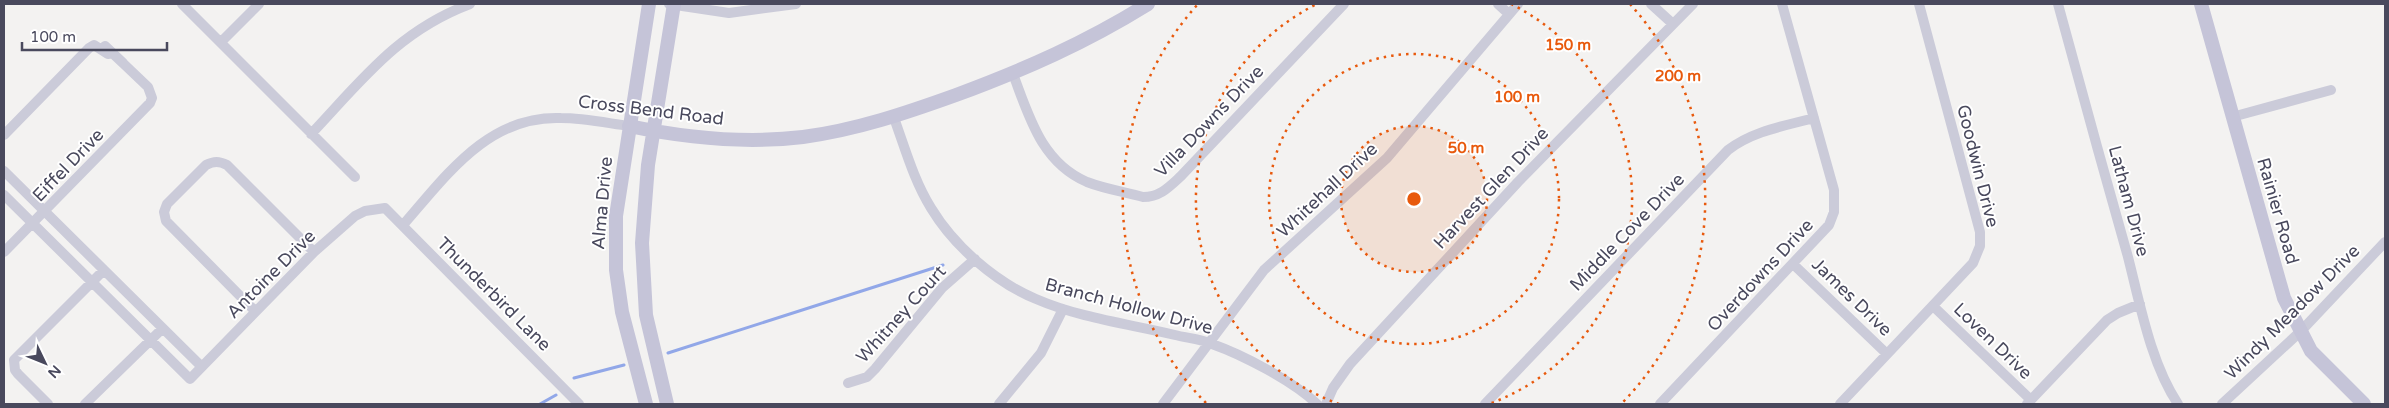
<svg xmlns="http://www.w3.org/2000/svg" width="2389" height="408" font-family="'Varela Round',sans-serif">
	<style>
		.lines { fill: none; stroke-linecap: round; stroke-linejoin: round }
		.stream { stroke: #91a7e8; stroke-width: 3 }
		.street { stroke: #cbcbd9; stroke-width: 10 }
		.secondary { stroke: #c5c4d8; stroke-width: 14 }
		.ring { fill: none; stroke: #e8590c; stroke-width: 2.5; stroke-dasharray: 2.5 5 }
		.labels { text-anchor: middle; stroke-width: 4; stroke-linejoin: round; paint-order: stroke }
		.street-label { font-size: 18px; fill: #49495d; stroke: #fff }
		.centre { fill: #e8590c; stroke: #fff; stroke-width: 2.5 }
		.ring-label { font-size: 15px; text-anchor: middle; font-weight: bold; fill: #e8590c; stroke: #fff; stroke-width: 4; stroke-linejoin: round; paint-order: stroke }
	</style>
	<rect width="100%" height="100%" fill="#f3f2f1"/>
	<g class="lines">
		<path class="stream" d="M668 353 943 265
			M574 378 624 365
			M540 404 556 395"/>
		<path class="street" d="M182 4 355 177
			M669 4 729 13 796 4
			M1498 4 1509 14
			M1651 4 1673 24
			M2058 4C2081 88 2104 173 2128 257 2140 304 2151 364 2178 404
			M221 42 259 4
			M1013 74C1029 116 1041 162 1087 182 1105 189 1125 192 1143 197 1160 197 1169 187 1181 176L1344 4
			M2232 117 2331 90
			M894 118C905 148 914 181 931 208 954 246 995 282 1036 299 1080 318 1129 324 1175 335 1187 338 1201 339 1212 344 1243 355 1293 381 1317 404
			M311 134C362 80 398 31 470 4
			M4 135 89 48 94 45 108 54
			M4 171 201 366
			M4 195 190 379 314 252 355 216 365 211 385 208 579 404
			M403 225C446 176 488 115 561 118 583 118 607 123 629 126
			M4 252 150 103 152 98 148 87 105 46 123 63
			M1793 264 1887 354
			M1933 306 2031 400
			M255 311 166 221 164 212 167 204 206 165C214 161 219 161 227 165L314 252
			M848 383 867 377 875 369 942 288 975 259
			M48 404 18 374 15 370 14 360 103 271
			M85 404 162 329
			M999 404 1041 353 1063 309
			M1163 404 1264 270 1387 158 1518 4
			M1326 404 1333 388 1350 364 1518 182 1693 4
			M1485 404 1728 150C1753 131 1784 126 1814 118
			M1660 404 1829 225 1834 212V190L1782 4
			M1840 404 1973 263 1980 246V232L1919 4
			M2027 404 2107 320 2118 313 2140 304
			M2222 404 2301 331 2385 242"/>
		<path class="secondary" d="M2201 4 2284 298 2311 351 2364 404
			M629 126C686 138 745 144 803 137 856 130 906 113 956 95 1026 69 1085 43 1148 4
			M646 404 622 312 616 270V216L649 4
			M667 404 646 315 642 243 648 165 674 4"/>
	</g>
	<circle cx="1414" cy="199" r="73" fill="#e8590c" fill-opacity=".12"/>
	<g class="ring">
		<circle cx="1414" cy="199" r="73"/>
		<circle cx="1414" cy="199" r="145"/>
		<path d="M1339 404A218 218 0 0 1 1317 4M1511 4A218 218 0 0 1 1489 404"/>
		<path d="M1206 403A291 291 0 0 1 1198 4M1630 4A291 291 0 0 1 1622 403"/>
	</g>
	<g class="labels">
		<g class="street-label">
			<text transform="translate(651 110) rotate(7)" y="6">Cross Bend Road</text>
			<text transform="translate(1209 121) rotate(-46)" y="6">Villa Downs Drive</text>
			<text transform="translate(68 165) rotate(-46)" y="6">Eiffel Drive</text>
			<text transform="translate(1978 166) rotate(76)" y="6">Goodwin Drive</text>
			<text transform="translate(1491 188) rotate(-47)" y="6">Harvest Glen Drive</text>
			<text transform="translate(1327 190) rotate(-43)" y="6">Whitehall Drive</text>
			<text transform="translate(2129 201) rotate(75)" y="6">Latham Drive</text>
			<text transform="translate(602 203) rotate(-85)" y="6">Alma Drive</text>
			<text transform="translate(2278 211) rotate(74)" y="6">Rainier Road</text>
			<text transform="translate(1627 232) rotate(-46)" y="6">Middle Cove Drive</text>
			<text transform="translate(271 274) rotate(-45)" y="6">Antoine Drive</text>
			<text transform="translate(1760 275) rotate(-47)" y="6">Overdowns Drive</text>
			<text transform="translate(494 294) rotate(45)" y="6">Thunderbird Lane</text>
			<text transform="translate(1852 297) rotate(44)" y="6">James Drive</text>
			<text transform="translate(1129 306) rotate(15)" y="6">Branch Hollow Drive</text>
			<text transform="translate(2292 312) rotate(-45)" y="6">Windy Meadow Drive</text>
			<text transform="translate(901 314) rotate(-48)" y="6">Whitney Court</text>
			<text transform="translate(1993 341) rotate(44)" y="6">Loven Drive</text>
		</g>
	</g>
	<circle cx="1414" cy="199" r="8" class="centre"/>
	<g class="ring-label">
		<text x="1568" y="50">150 m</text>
		<text x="1678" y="81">200 m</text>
		<text x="1517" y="102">100 m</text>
		<text x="1466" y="153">50 m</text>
	</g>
	<rect width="2389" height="408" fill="none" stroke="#49495d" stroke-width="10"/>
	<g transform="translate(45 363) rotate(133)" stroke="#ffffff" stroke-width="4" paint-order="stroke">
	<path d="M0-4L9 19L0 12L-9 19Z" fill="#49495d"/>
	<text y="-8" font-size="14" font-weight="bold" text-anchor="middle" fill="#49495d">N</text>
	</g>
	<path d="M22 42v8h145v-8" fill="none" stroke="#49495d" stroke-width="2.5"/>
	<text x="30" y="42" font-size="15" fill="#49495d" stroke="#ffffff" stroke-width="4" paint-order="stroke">100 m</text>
</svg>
